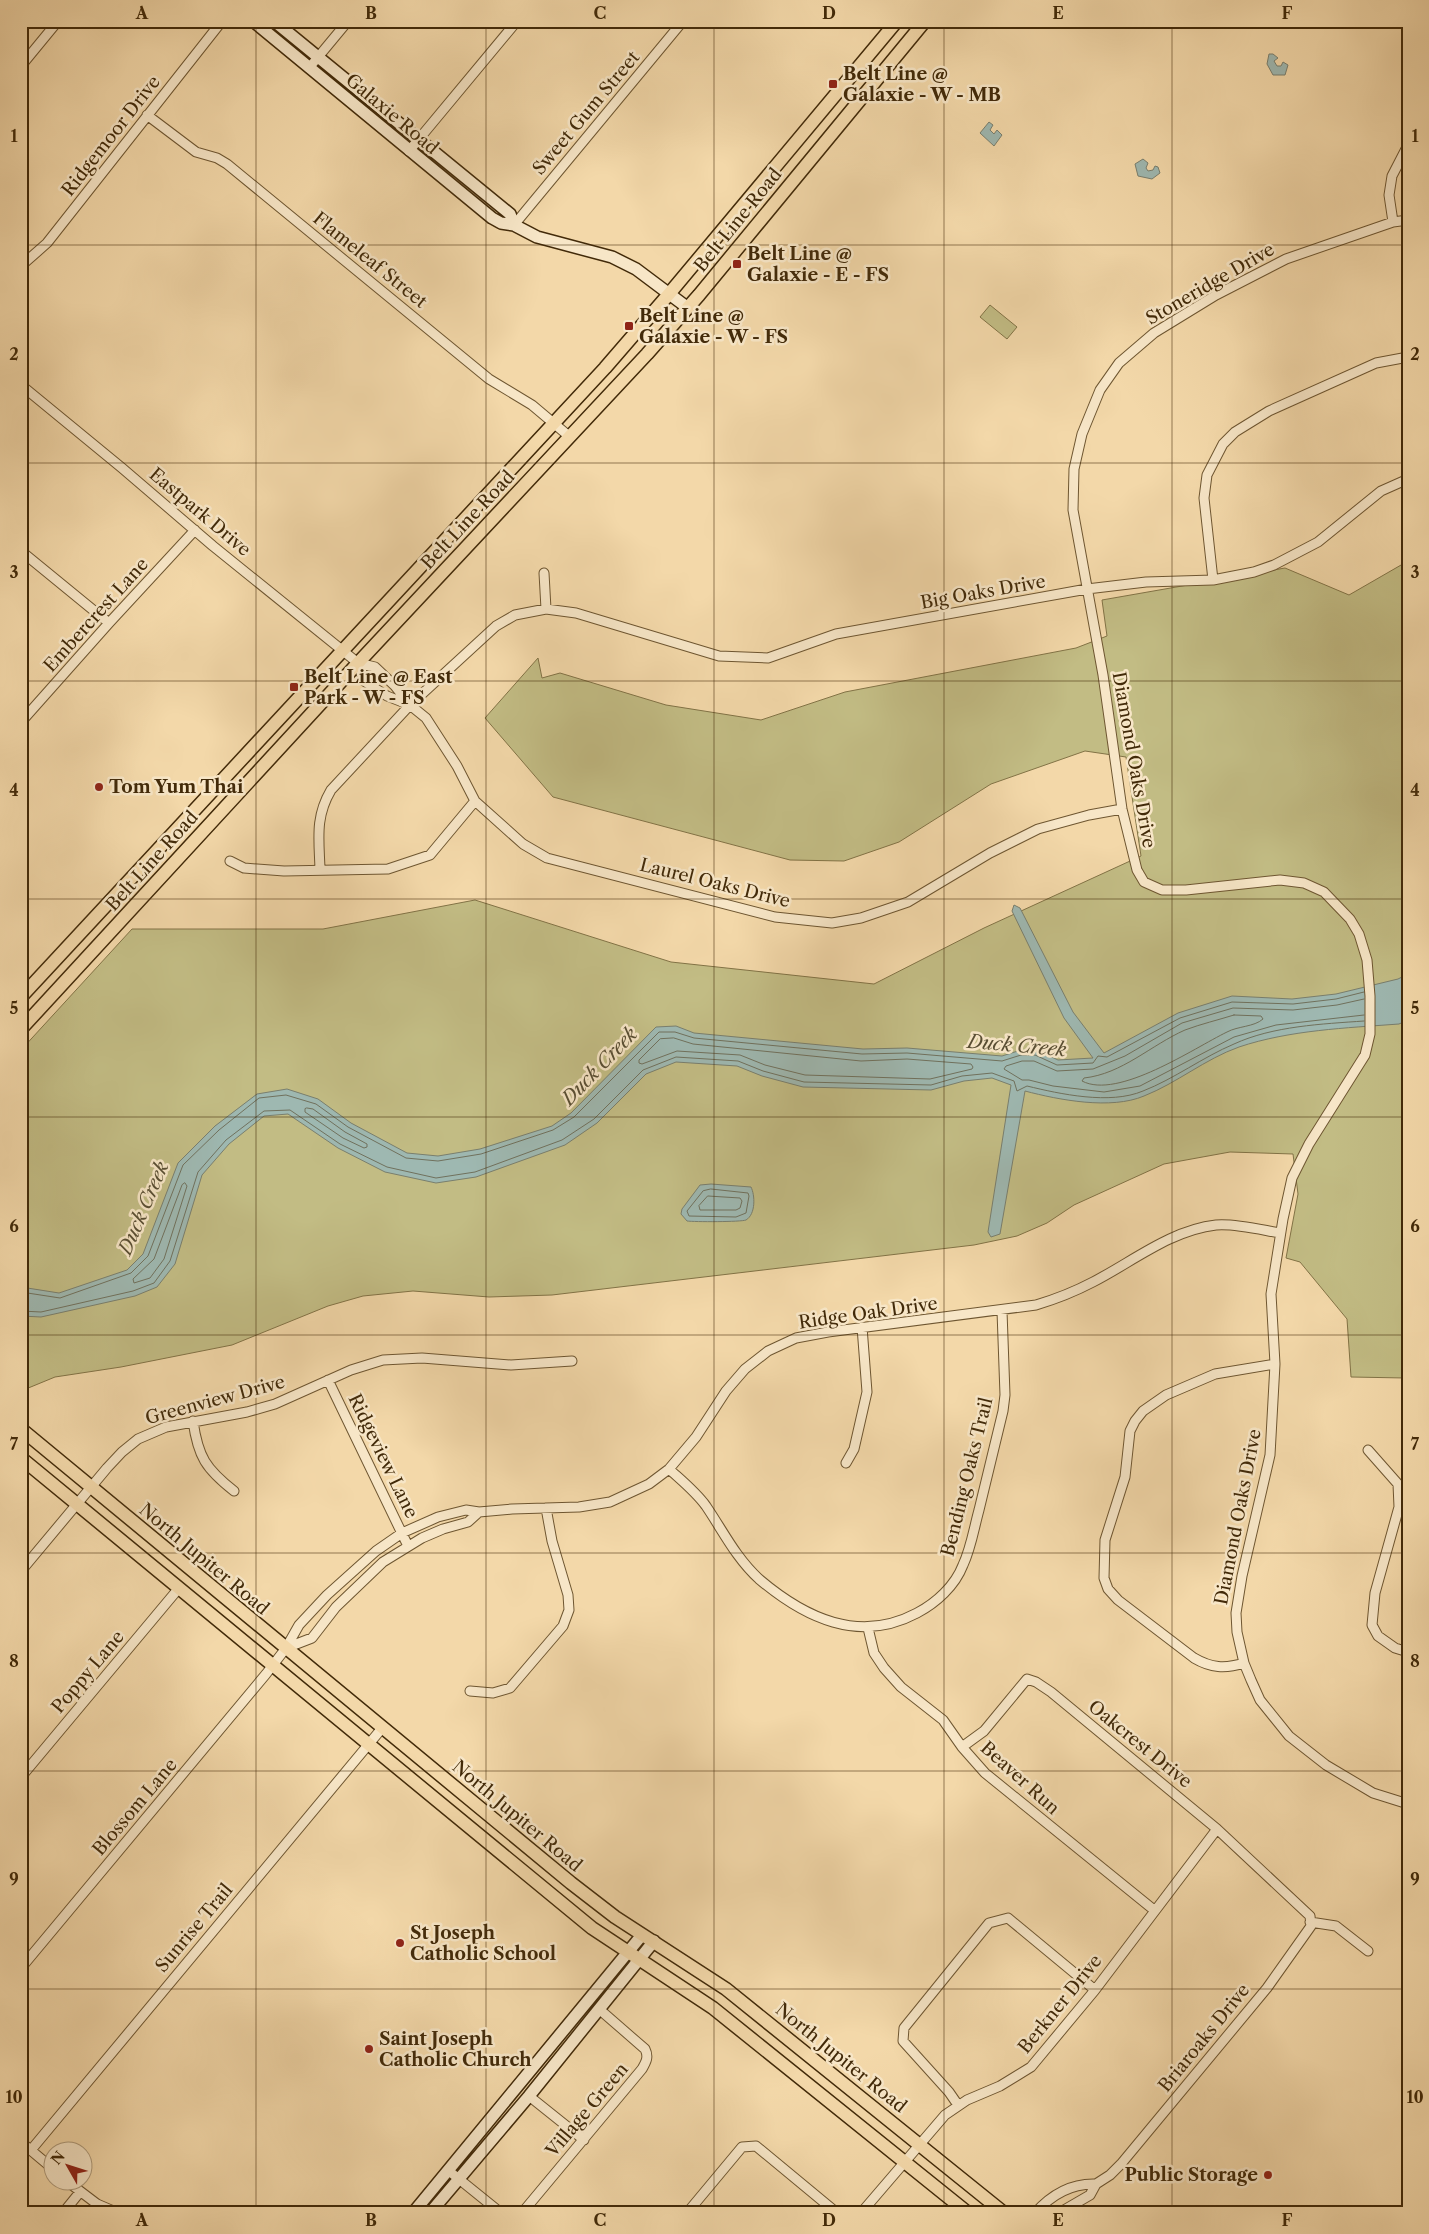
<svg xmlns="http://www.w3.org/2000/svg" width="1429" height="2234" font-family="'Libre Caslon Text',serif">
	<style>
		.green { fill: #c2bc84; stroke: #827346 }
		.water { fill: #9eb8b1; stroke: #797f6e }
		.lines { fill: none; stroke-linecap: round; stroke-linejoin: round }
		.shore { stroke: #70715d; stroke-width: 1 }
		.street-casing { stroke: #6e5631; stroke-width: 11 }
		.secondary-casing { stroke: #422a09; stroke-width: 14 }
		.primary-casing { stroke: #422a09; stroke-width: 15 }
		.street { stroke: #f7e6c7; stroke-width: 9 }
		.secondary { stroke: #f7e6c7; stroke-width: 11 }
		.primary { stroke: #f3d8a9; stroke-width: 12 }
		.grid { fill: none; stroke: #422a09; stroke-width: 1; stroke-opacity: 0.55 }
		.poi-dot { fill: #8f2418; stroke: #f7e6c7; stroke-width: 2 }
		.labels { text-anchor: middle; stroke-width: 5; stroke-linejoin: round; paint-order: stroke }
		.poi-label { font-size: 18px; font-weight: bold; fill: #422a09; stroke: #f7e6c7; text-anchor: start }
		.street-label { font-size: 18px; fill: #422a09; stroke: #f7e6c7 }
		.water-label { font-size: 19px; font-style: italic; fill: #594e33; stroke: #f7e6c7 }
		.neatline { fill: none; stroke: #422a09; stroke-width: 2 }
		.grid-label { font-size: 16px; text-anchor: middle; font-weight: bold; fill: #422a09 }
	</style>
	<rect width="100%" height="100%" fill="#f3d8a9"/>
	<filter id="stains"><feTurbulence type="fractalNoise" baseFrequency=".004" numOctaves="4"/><feColorMatrix values="0 0 0 0 .2 0 0 0 0 .09 0 0 0 0 .02 0 0 0 .5 -.17"/></filter>
	<radialGradient id="worn" r=".72"><stop offset=".6" stop-color="#630" stop-opacity="0"/><stop offset="1" stop-color="#630" stop-opacity=".3"/></radialGradient>
	<path class="green" d="M990 305 1017 327 1007 339 980 317Z
		M1408 561V1383L1405 1378 1351 1377 1347 1319 1300 1262 1286 1258 1298 1194 1293 1154 1230 1152 1164 1164 1074 1205 1047 1223 1017 1236 974 1245 552 1295 489 1297 413 1291 363 1296 328 1306 232 1345 121 1367 55 1377 21 1391V1050L132 929H323L475 900 671 962 874 984 984 928 1141 856 1126 757 1085 751 991 784 899 842 844 861 790 860 553 797 485 718 538 658 542 678 560 673 666 705 761 720 845 692 1076 648 1107 636 1102 600 1285 568 1349 595Z"/>
	<path class="water" d="M1269 54H1273L1278 58 1274 61 1277 66H1281L1283 62 1288 65 1285 75H1273L1267 64Z
		M989 122 993 125 990 130 994 134 997 130 1002 135 994 146 980 133Z
		M1143 159 1148 163 1146 168 1148 171 1153 170 1155 166 1158 167 1160 173 1152 179 1138 176 1135 164Z
		M1014 905 1020 908 1073 1012 1104 1053 1178 1013 1232 996 1292 999 1336 994 1398 979 1408 974V1020L1399 1024C1346 1028 1290 1030 1239 1047 1205 1059 1177 1083 1144 1096 1111 1110 1059 1100 1025 1091L1000 1234 991 1237 988 1232 1011 1085 992 1078 964 1081 931 1090 803 1087 762 1076 737 1066 676 1062 646 1074 597 1123 565 1145 476 1177 436 1183 385 1172 338 1148 288 1114 264 1116 229 1144 202 1175 175 1264 157 1287 135 1296 41 1317 21 1316V1287L59 1293 127 1270 143 1254 178 1163 215 1126 257 1094 287 1089 318 1099 351 1123 407 1153 438 1156 480 1149 552 1126 571 1113 656 1027 676 1026 694 1033 863 1049 907 1048 1002 1056 1021 1050H1037L1058 1060 1093 1058 1064 1018 1012 911Z
		M711 1184 751 1187C755 1195 756 1214 746 1220 741 1222 694 1222 687 1221L681 1214 682 1209 700 1185Z"/>
	<g class="lines">
		<path class="shore" d="M1364 999 1337 1005 1293 1010 1233 1008 1182 1023 1125 1056 1093 1069 1057 1071 1034 1061H1022L1006 1066 1004 1069 1022 1080H1029L1053 1086 1104 1092 1140 1086 1234 1037 1276 1025 1364 1015
			M1234 1015 1261 1016 1263 1019C1254 1027 1238 1026 1227 1032 1194 1048 1118 1100 1082 1081L1084 1078C1122 1074 1151 1045 1185 1030 1201 1024 1218 1020 1234 1015Z
			M674 1038 693 1044 861 1061 907 1059 971 1064 973 1067 972 1069 930 1079 805 1075 765 1065 740 1055 677 1051 642 1064 639 1063V1060L660 1039Z
			M307 1108 313 1109 345 1132 367 1144V1147L364 1148 343 1138 305 1112V1109Z
			M185 1183 187 1186 164 1259 150 1278 134 1283 133 1279 154 1259 182 1185Z
			M711 1189 748 1193 749 1196 746 1213 736 1217 689 1216 687 1211 703 1191Z
			M708 1196 740 1198 742 1201 740 1208 736 1210H700L699 1206Z
			M21 1292 60 1298 131 1273 148 1256 183 1165 219 1130 259 1098 286 1095 316 1104 348 1127 406 1158 438 1161 481 1154 553 1130 574 1117 659 1032H675L694 1038 862 1054 907 1053 1002 1061 1021 1055H1035L1057 1065 1093 1063 1098 1056 1107 1057 1180 1018 1232 1002 1293 1004 1336 999 1364 992
			M21 1311 41 1312 133 1291 154 1283 170 1261 198 1172 226 1140 264 1111 290 1110 340 1144 387 1167 436 1178 475 1172 562 1140 594 1119 643 1070 676 1057 738 1061 763 1071 804 1082 931 1085 962 1076 992 1073 1014 1081 1017 1091 1027 1086C1060 1094 1110 1105 1143 1091 1174 1079 1203 1057 1234 1044 1273 1026 1322 1024 1364 1021"/>
		<defs>
			<path id="street" d="M21 66 58 21
				M309 68 348 21
				M147 115 196 152 217 158 227 164 489 379 532 405 570 437
				M409 151 517 21
				M1408 220 1393 222 1286 259 1216 295 1154 333 1119 363 1100 390 1082 434 1074 469 1073 510 1103 675 1122 809 1137 870 1144 882 1162 890H1186L1280 880 1304 883 1324 892 1350 919 1359 934 1367 960 1370 996V1034L1365 1055 1309 1144 1292 1178 1283 1219 1271 1294 1275 1364 1270 1455 1242 1576 1236 1613 1237 1632 1244 1663 1251 1680 1260 1700 1289 1736 1326 1765 1373 1793 1408 1804
				M1393 222 1389 195 1392 176 1408 145
				M514 225 683 21
				M21 266 47 243 222 21
				M21 385 122 468 213 546 358 663 375 667 395 686 410 705 426 718 457 766 475 801 523 844 547 858 775 917 832 923 861 918 908 902 990 853 1038 829 1089 815 1122 809
				M21 551 109 623
				M544 573 546 609
				M1213 580 1204 498 1207 475 1223 444 1235 432 1269 411 1376 363 1408 357
				M358 663 364 681 387 696 410 705
				M21 722 109 623 195 530
				M230 861 244 868 284 871 388 869 430 855 475 801
				M320 869C319 839 315 817 331 790L410 705 496 626 515 615 546 609 576 613 719 656 768 658 836 634 1087 589 1146 582 1213 580 1254 572 1274 565 1318 542 1381 491 1408 479
				M328 1380 408 1546
				M193 1421C198 1457 206 1469 234 1491
				M1368 1450 1398 1484 1399 1507 1375 1593 1372 1625 1378 1636 1395 1648 1408 1652
				M846 1463 854 1449 867 1392 862 1327
				M669 1469C681 1480 696 1492 706 1506 723 1531 736 1558 759 1579 805 1618 859 1644 917 1613 936 1603 955 1586 963 1565 971 1548 974 1528 979 1510 987 1478 995 1445 1003 1411L1005 1395 1002 1311
				M21 1571 107 1468 122 1452 138 1439 166 1427 247 1412 275 1404 351 1370 383 1360 422 1358 511 1365 572 1361
				M868 1628 874 1653 884 1668 901 1687 943 1720 962 1747 985 1773 1154 1910
				M286 1648 312 1638 336 1607 383 1562 422 1538 443 1529 468 1522 479 1512
				M1244 1663C1225 1669 1211 1668 1194 1658L1118 1600 1108 1589 1104 1578 1105 1540 1125 1477 1130 1431 1135 1421 1143 1411 1166 1395 1215 1374 1275 1364
				M470 1691 493 1693 510 1688 563 1626 569 1610 568 1595 552 1541 546 1508
				M962 1747 984 1731 1027 1679 1036 1682 1051 1692 1217 1829 1310 1916 1311 1926 1267 1988 1121 2164 1110 2175 1096 2184 1090 2195 1059 2213
				M21 1777 179 1588
				M1310 1922 1336 1926 1368 1951
				M21 1968 266 1674 286 1648 299 1625 327 1595 376 1551 402 1533 438 1517 466 1510 479 1512 512 1509 579 1507 610 1502 649 1484 669 1469 696 1437 726 1391 745 1369 768 1351 796 1338 828 1332 1036 1305C1056 1299 1074 1292 1093 1282 1132 1262 1171 1230 1216 1225 1234 1223 1262 1230 1280 1233
				M529 2096 584 2140
				M958 2105 949 2092 903 2041 904 2028 989 1923 1008 1918 1095 1990
				M21 2142 52 2168
				M31 2150 383 1727
				M449 2171 501 2213
				M68 2182 97 2204 118 2213
				M63 2213 80 2192
				M522 2213 642 2069C646 2062 649 2057 645 2049L599 2009
				M687 2213 742 2147 756 2146 837 2213
				M861 2213 945 2115 967 2100 1000 2086 1031 2067 1095 1990 1217 1829
				M1035 2213C1052 2194 1071 2183 1096 2184"/>
			<path id="secondary" d="M253 21 492 218 501 223 514 225 537 237 612 257 636 269 688 308
				M274 21 510 214 514 225
				M413 2213 642 1935
				M430 2213 529 2096 654 1941"/>
			<path id="primary" d="M21 997 605 368 669 294 897 21
				M21 1029 358 663 647 354 699 295 925 21
				M21 1429 571 1883 615 1917 726 1989 1004 2213
				M21 1458 592 1928 713 2008 968 2213"/>
		</defs>
		<use href="#street" class="street-casing"/>
		<use href="#secondary" class="secondary-casing"/>
		<use href="#primary" class="primary-casing"/>
		<use href="#street" class="street"/>
		<use href="#secondary" class="secondary"/>
		<use href="#primary" class="primary"/>
	</g>
	<path class="grid" d="M256 21V2213M486 21V2213M714 21V2213M944 21V2213M1172 21V2213M21 245H1408M21 463H1408M21 681H1408M21 899H1408M21 1117H1408M21 1335H1408M21 1553H1408M21 1771H1408M21 1989H1408"/>
	<g class="poi-dot">
		<rect x="828" y="79" width="10" height="10" rx="2.5"/>
		<rect x="732" y="259" width="10" height="10" rx="2.5"/>
		<rect x="624" y="321" width="10" height="10" rx="2.5"/>
		<rect x="289" y="682" width="10" height="10" rx="2.5"/>
		<circle cx="99" cy="787" r="5"/>
		<circle cx="400" cy="1943" r="5"/>
		<circle cx="369" cy="2049" r="5"/>
		<circle cx="1268" cy="2175" r="5"/>
	</g>
	<g class="labels">
		<g class="poi-label">
			<text x="843" y="80">Belt Line @<tspan x="843" dy="21">Galaxie - W - MB</tspan></text>
			<text x="747" y="260">Belt Line @<tspan x="747" dy="21">Galaxie - E - FS</tspan></text>
			<text x="639" y="322">Belt Line @<tspan x="639" dy="21">Galaxie - W - FS</tspan></text>
			<text x="304" y="683">Belt Line @ East<tspan x="304" dy="21">Park - W - FS</tspan></text>
			<text x="109" y="793">Tom Yum Thai</text>
			<text x="410" y="1939">St Joseph<tspan x="410" dy="21">Catholic School</tspan></text>
			<text x="379" y="2045">Saint Joseph<tspan x="379" dy="21">Catholic Church</tspan></text>
			<text x="1258" y="2181" text-anchor="end">Public Storage</text>
		</g>
		<g class="street-label">
			<text transform="translate(586 113) rotate(-50)" y="6">Sweet Gum Street</text>
			<text transform="translate(392 114) rotate(40)" y="6">Galaxie Road</text>
			<text transform="translate(111 136) rotate(-52)" y="6">Ridgemoor Drive</text>
			<text transform="translate(738 220) rotate(-51)" y="6">Belt Line Road</text>
			<text transform="translate(370 260) rotate(39)" y="6">Flameleaf Street</text>
			<text transform="translate(1210 284) rotate(-30)" y="6">Stoneridge Drive</text>
			<text transform="translate(200 512) rotate(40)" y="6">Eastpark Drive</text>
			<text transform="translate(468 520) rotate(-47)" y="6">Belt Line Road</text>
			<text transform="translate(983 592) rotate(-10)" y="6">Big Oaks Drive</text>
			<text transform="translate(96 615) rotate(-48)" y="6">Embercrest Lane</text>
			<text transform="translate(1134 760) rotate(80)" y="6">Diamond Oaks Drive</text>
			<text transform="translate(152 861) rotate(-48)" y="6">Belt Line Road</text>
			<text transform="translate(715 883) rotate(14)" y="6">Laurel Oaks Drive</text>
			<text transform="translate(868 1313) rotate(-8)" y="6">Ridge Oak Drive</text>
			<text transform="translate(215 1400) rotate(-15)" y="6">Greenview Drive</text>
			<text transform="translate(383 1456) rotate(64)" y="6">Ridgeview Lane</text>
			<text transform="translate(967 1477) rotate(-76)" y="6">Bending Oaks Trail</text>
			<text transform="translate(1238 1517) rotate(-79)" y="6">Diamond Oaks Drive</text>
			<text transform="translate(204 1559) rotate(40)" y="6">North Jupiter Road</text>
			<text transform="translate(88 1672) rotate(-50)" y="6">Poppy Lane</text>
			<text transform="translate(1140 1744) rotate(39)" y="6">Oakcrest Drive</text>
			<text transform="translate(1020 1778) rotate(42)" y="6">Beaver Run</text>
			<text transform="translate(135 1807) rotate(-50)" y="6">Blossom Lane</text>
			<text transform="translate(517 1816) rotate(40)" y="6">North Jupiter Road</text>
			<text transform="translate(194 1928) rotate(-50)" y="6">Sunrise Trail</text>
			<text transform="translate(1060 2004) rotate(-51)" y="6">Berkner Drive</text>
			<text transform="translate(1204 2038) rotate(-51)" y="6">Briaroaks Drive</text>
			<text transform="translate(841 2058) rotate(39)" y="6">North Jupiter Road</text>
			<text transform="translate(587 2110) rotate(-50)" y="6">Village Green</text>
		</g>
		<g class="water-label">
			<text transform="translate(1017 1045) rotate(5)" y="7">Duck Creek</text>
			<text transform="translate(599 1066) rotate(-46)" y="7">Duck Creek</text>
			<text transform="translate(143 1208) rotate(-67)" y="7">Duck Creek</text>
		</g>
	</g>
	<rect width="1429" height="2234" fill="none" stroke="#f3d8a9" stroke-width="55"/>
	<g transform="translate(68 2166) rotate(309)"><circle r="24" fill="#f7e6c7" stroke="#af9b7b"/>
	<path d="M0-4L9 19L0 12L-9 19Z" fill="#8f2418"/>
	<text y="-8" font-size="14" font-weight="bold" text-anchor="middle" fill="#422a09">N</text>
	</g>
	<rect x="28" y="28" width="1374" height="2178" class="neatline"/>
	<g class="grid-label">
		<text x="142" y="19">A</text>
		<text x="371" y="19">B</text>
		<text x="600" y="19">C</text>
		<text x="829" y="19">D</text>
		<text x="1058" y="19">E</text>
		<text x="1287" y="19">F</text>
		<text x="14" y="142">1</text>
		<text x="1415" y="142">1</text>
		<text x="14" y="360">2</text>
		<text x="1415" y="360">2</text>
		<text x="14" y="578">3</text>
		<text x="1415" y="578">3</text>
		<text x="14" y="796">4</text>
		<text x="1415" y="796">4</text>
		<text x="14" y="1014">5</text>
		<text x="1415" y="1014">5</text>
		<text x="14" y="1232">6</text>
		<text x="1415" y="1232">6</text>
		<text x="14" y="1450">7</text>
		<text x="1415" y="1450">7</text>
		<text x="14" y="1667">8</text>
		<text x="1415" y="1667">8</text>
		<text x="14" y="1885">9</text>
		<text x="1415" y="1885">9</text>
		<text x="14" y="2103">10</text>
		<text x="1415" y="2103">10</text>
		<text x="142" y="2226">A</text>
		<text x="371" y="2226">B</text>
		<text x="600" y="2226">C</text>
		<text x="829" y="2226">D</text>
		<text x="1058" y="2226">E</text>
		<text x="1287" y="2226">F</text>
	</g>
	<rect width="100%" height="100%" filter="url(#stains)"/>
	<rect width="100%" height="100%" fill="url(#worn)"/>
</svg>
